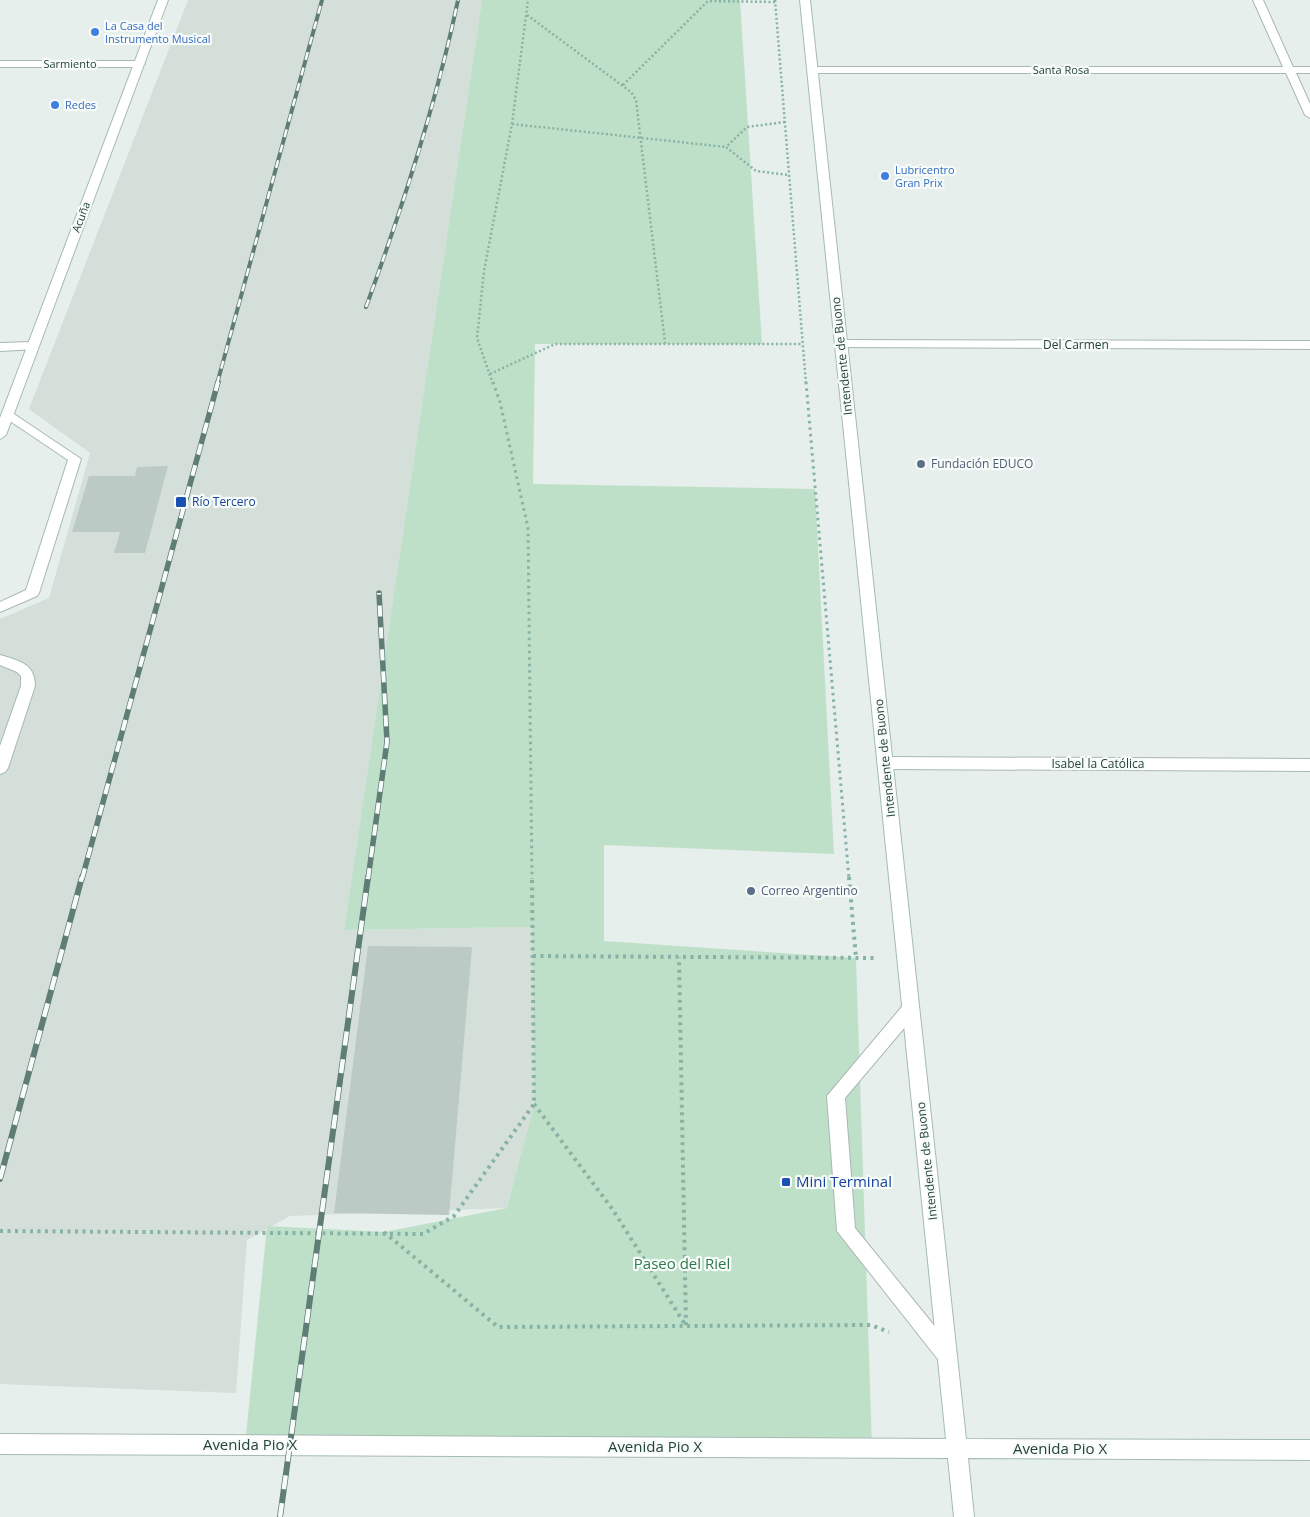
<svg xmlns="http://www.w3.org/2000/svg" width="1310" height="1517" font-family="'Open Sans',sans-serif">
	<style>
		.built { fill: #d4dfda }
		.green { fill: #bfe0c8 }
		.building { fill: #bbcac4 }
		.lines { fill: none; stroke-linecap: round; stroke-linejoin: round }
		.service-casing { stroke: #a8b8b2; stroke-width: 2 }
		.minor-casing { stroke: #a8b8b2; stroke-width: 2 }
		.secondary-casing { stroke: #a4bbb3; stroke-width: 2 }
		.path-far2 { stroke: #86b3a5; stroke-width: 2.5; stroke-dasharray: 2 2.5; stroke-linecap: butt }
		.path-far1 { stroke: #86b3a5; stroke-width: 3; stroke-dasharray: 2.5 4; stroke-linecap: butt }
		.path { stroke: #86b3a5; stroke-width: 4; stroke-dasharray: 3 4.5; stroke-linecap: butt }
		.service { fill: #fff; fill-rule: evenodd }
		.minor { fill: #fff; fill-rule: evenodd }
		.secondary { fill: #fff; fill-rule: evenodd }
		.rail-far2-casing { stroke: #5f7d75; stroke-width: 4 }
		.rail-far1-casing { stroke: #5f7d75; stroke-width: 5.5 }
		.rail-casing { stroke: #5f7d75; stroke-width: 6 }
		.rail-far2 { stroke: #f7fbf9; stroke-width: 2.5; stroke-dasharray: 8; stroke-linecap: butt }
		.rail-far1 { stroke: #f7fbf9; stroke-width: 4; stroke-dasharray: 11; stroke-linecap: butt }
		.rail { stroke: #f7fbf9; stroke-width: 4.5; stroke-dasharray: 14; stroke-linecap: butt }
		.shop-dot { fill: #3f7fe0; stroke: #f7fbf9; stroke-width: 2 }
		.service-dot { fill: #5c6f8a; stroke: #f7fbf9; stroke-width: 2 }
		.transit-dot { fill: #1a4fb4; stroke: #f7fbf9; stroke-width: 2 }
		.labels { text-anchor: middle; stroke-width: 4.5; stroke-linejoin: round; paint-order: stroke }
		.far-shop-label { font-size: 11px; fill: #366cbe; stroke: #f7fbf9; text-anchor: start }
		.far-street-label { font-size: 11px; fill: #24423a; stroke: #f7fbf9 }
		.street-label { font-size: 12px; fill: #24423a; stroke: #f7fbf9 }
		.service-label { font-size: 12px; fill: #4e5e75; stroke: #f7fbf9; text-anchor: start }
		.transit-label { font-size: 12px; fill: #164399; stroke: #f7fbf9; text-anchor: start }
		.near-transit-label { font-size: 15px; fill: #164399; stroke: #f7fbf9; text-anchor: start }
		.near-park-label { font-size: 15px; fill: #2d7a4b; stroke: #f7fbf9 }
		.near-street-label { font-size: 15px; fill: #24423a; stroke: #f7fbf9 }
	</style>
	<rect width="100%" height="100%" fill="#e6efeb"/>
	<path class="built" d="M188 0H482L344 930 533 927 534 1104 507 1208 290 1216 247 1240 236 1393 0 1384V619L49 598 90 453 29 409Z"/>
	<path class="green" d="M482 0H740L762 344H535L533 484 815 489 834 854 604 845V941L856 958 872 1448 245 1445 267 1226 384 1232 507 1208 534 1104 532 927 344 930Z"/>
	<path class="building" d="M168 466 145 553H114L120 532H72L89 476H135L137 467Z
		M368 946 472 947 449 1215 334 1213Z"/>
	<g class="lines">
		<defs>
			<path id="service" d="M8 410 81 459 39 593 37 596 0 612V602L26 590 68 460 4 417 2 414 4 411Z
				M0 655C19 661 35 663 35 686L8 768 5 772 0 774V746L21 686V676L17 672 0 665Z
				M911 1001 917 1003 919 1008 917 1013 845 1098 855 1228 954 1350 957 1356 954 1362 947 1365 940 1362 837 1231 827 1096 905 1003Z"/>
			<path id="minor" d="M1253 0H1263L1293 67H1310V73H1296L1310 104V118L1305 115 1286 73H813L808 70 813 67H1283Z
				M0 61H140L145 64 140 67H0Z
				M841 340 1310 341V349L837 347 835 344Z
				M32 342 38 346 36 349 0 351V343Z
				M885 757 1310 759V771L885 769 880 767 877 763 880 759Z"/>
			<path id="secondary" d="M158 0H168L6 435 0 439V418Z
				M800 0H810L966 1439 1310 1440V1460L968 1458 974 1517H954L948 1458 0 1454V1434L946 1439Z"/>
		</defs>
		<use href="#service" class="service-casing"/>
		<use href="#minor" class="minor-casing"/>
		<use href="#secondary" class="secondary-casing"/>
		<path class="path-far2" d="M775 0 806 384
			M527 15 631 92 636 100 665 343
			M623 85 708 1 776 2
			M785 122 747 127 726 147 756 171 789 175
			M512 124 726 147
			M490 374 555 344H803
			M493 384 477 338 484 271 512 124 528 0"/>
		<path class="path-far1" d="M493 382 500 402 528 528 532 879
			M806 382 849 879"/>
		<path class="path" d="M849 877 856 958
			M533 956 877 958
			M534 1104 613 1210 686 1326 679 957
			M0 1231 423 1234 454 1216 534 1104 532 877
			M384 1232 498 1327 871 1325 889 1332"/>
		<use href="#service" class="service"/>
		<use href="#minor" class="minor"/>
		<use href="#secondary" class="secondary"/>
		<defs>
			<path id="rail-far2" d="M366 307C403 206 436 105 458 0
				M217 384 322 0"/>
			<path id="rail-far1" d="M82 879 218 382
				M368 879 387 742 379 593"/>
			<path id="rail" d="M0 1179 82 877
				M280 1517 368 877"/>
		</defs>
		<use href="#rail-far2" class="rail-far2-casing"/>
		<use href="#rail-far1" class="rail-far1-casing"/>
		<use href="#rail" class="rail-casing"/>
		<use href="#rail-far2" class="rail-far2"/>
		<use href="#rail-far1" class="rail-far1"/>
		<use href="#rail" class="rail"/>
	</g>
	<g class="shop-dot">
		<circle cx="95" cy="32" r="5"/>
		<circle cx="55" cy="105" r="5"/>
		<circle cx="885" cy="176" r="5"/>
	</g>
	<g class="service-dot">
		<circle cx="921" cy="464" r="5"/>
		<circle cx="751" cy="891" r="5"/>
	</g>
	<g class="transit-dot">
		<rect x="175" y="496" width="12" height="12" rx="2.5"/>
		<rect x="781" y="1177" width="10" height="10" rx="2.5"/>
	</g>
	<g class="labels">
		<g class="far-shop-label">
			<text x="105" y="30">La Casa del<tspan x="105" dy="13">Instrumento Musical</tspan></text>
			<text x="65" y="109">Redes</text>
			<text x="895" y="174">Lubricentro<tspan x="895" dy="13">Gran Prix</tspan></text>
		</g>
		<g class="far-street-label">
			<text x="70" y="68">Sarmiento</text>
			<text x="1061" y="74">Santa Rosa</text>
			<text transform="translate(81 217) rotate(-69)" y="4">Acuña</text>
		</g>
		<g class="street-label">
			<text x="1076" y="349">Del Carmen</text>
			<text transform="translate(842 356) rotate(-96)" y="4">Intendente de Buono</text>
			<text transform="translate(885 758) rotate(-96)" y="4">Intendente de Buono</text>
			<text x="1098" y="768">Isabel la Católica</text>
			<text transform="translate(927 1161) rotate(-96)" y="4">Intendente de Buono</text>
		</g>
		<g class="service-label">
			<text x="931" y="468">Fundación EDUCO</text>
			<text x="761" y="895">Correo Argentino</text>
		</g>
		<g class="transit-label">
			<text x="192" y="506">Río Tercero</text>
		</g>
		<g class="near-transit-label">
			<text x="796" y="1187">Mini Terminal</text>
		</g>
		<g class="near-park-label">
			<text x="682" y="1269">Paseo del Riel</text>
		</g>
		<g class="near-street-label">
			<text x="250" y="1450">Avenida Pio X</text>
			<text x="655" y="1452">Avenida Pio X</text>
			<text x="1060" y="1454">Avenida Pio X</text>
		</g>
	</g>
</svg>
